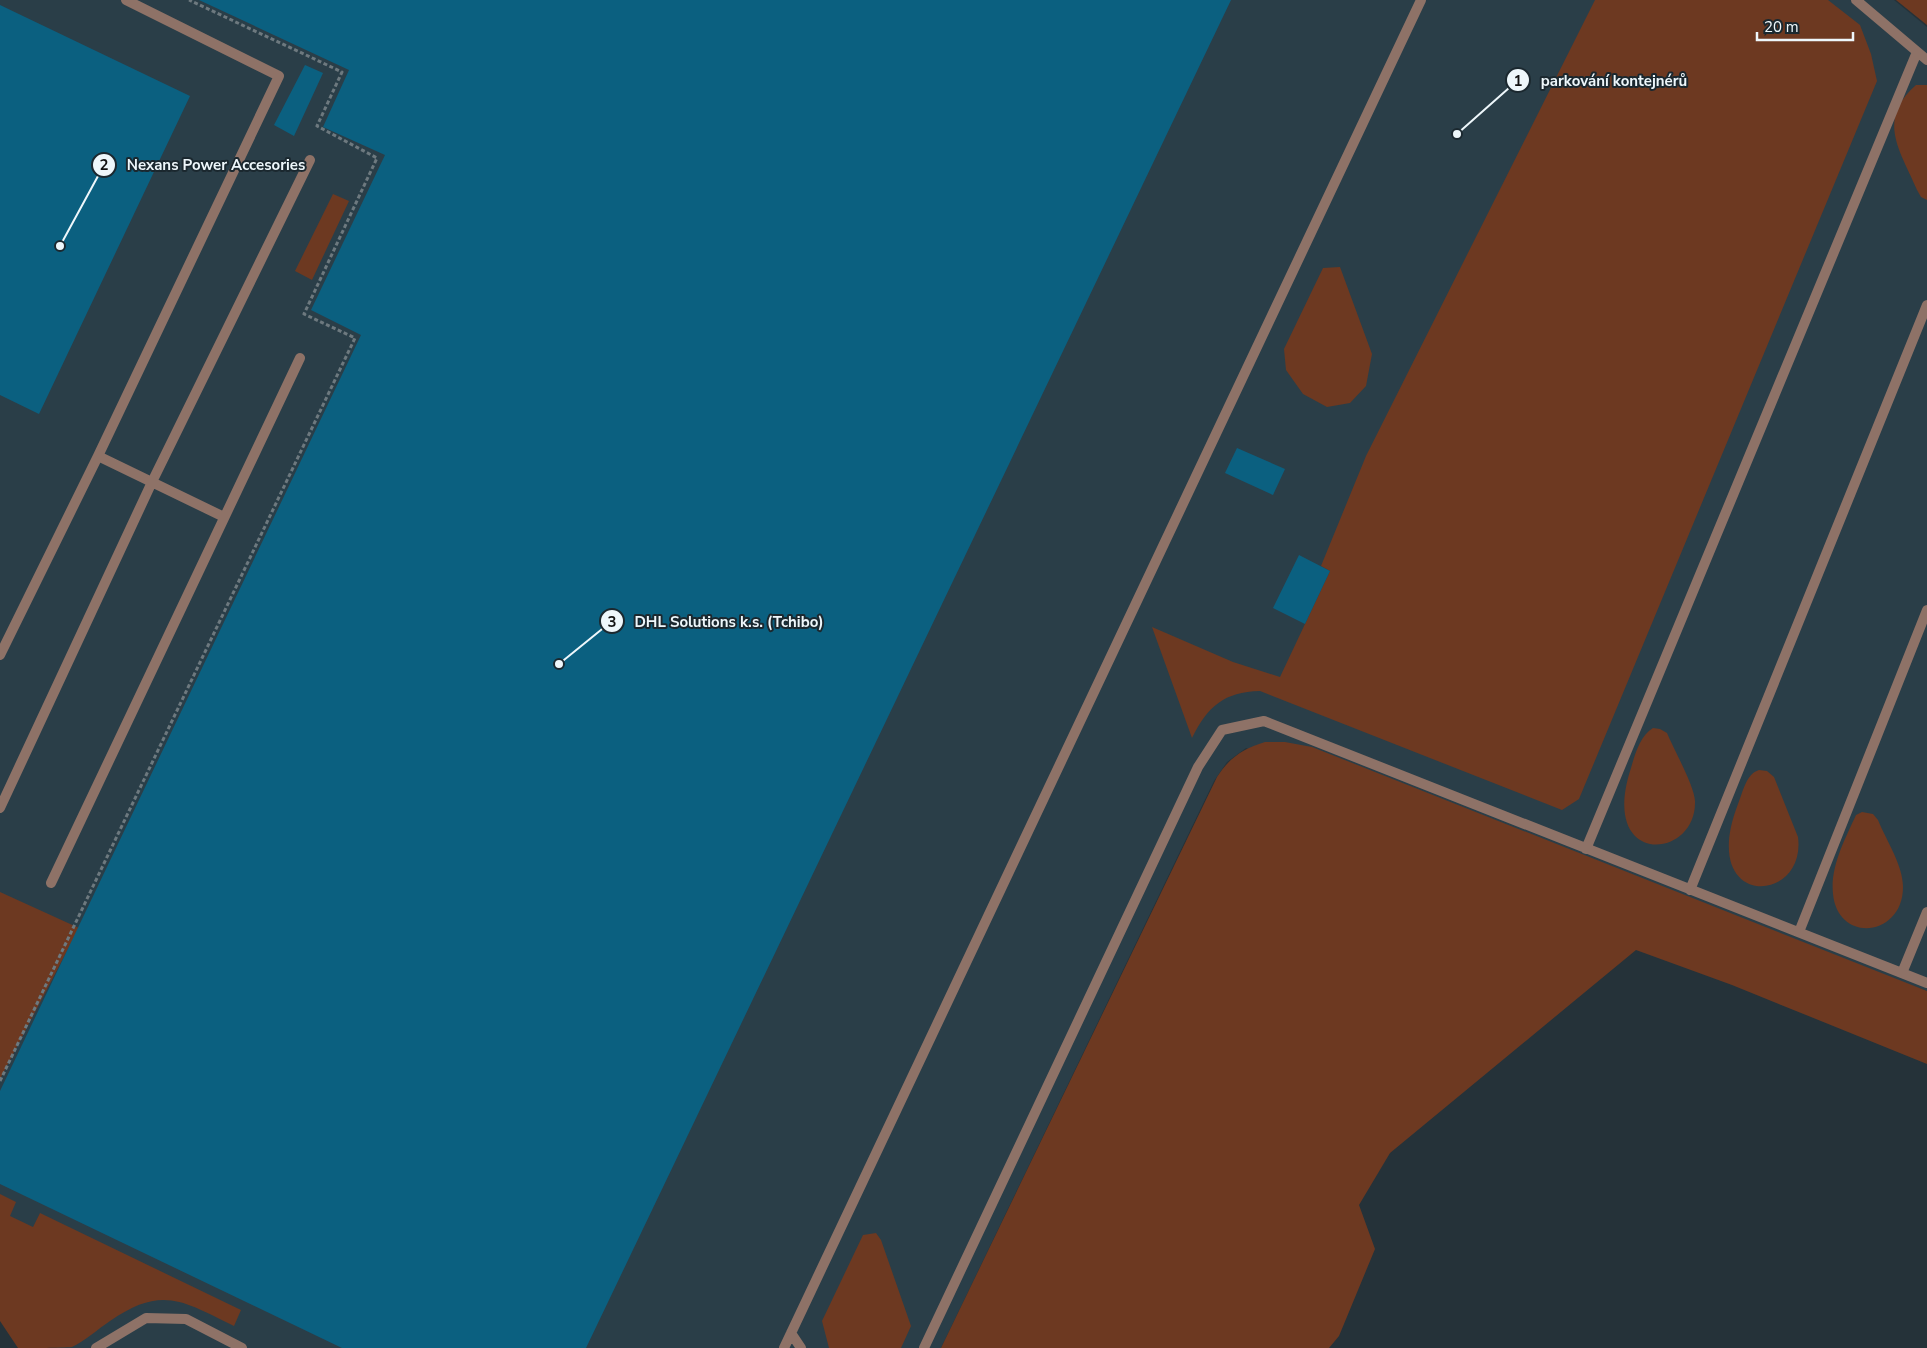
<svg xmlns="http://www.w3.org/2000/svg" width="1927" height="1348" font-family="'Nunito Sans',sans-serif">
	<style>
		.built { fill: #2a3e48 }
		.green { fill: #6d3921 }
		.building { fill: #0b6080 }
		.lines { fill: none; stroke-linecap: round; stroke-linejoin: round }
		.path { stroke: #6d797f; stroke-width: 3; stroke-dasharray: 4 2.5; stroke-linecap: butt }
		.lane { stroke: #8e7267; stroke-width: 10 }
		.leader { fill: none; stroke: #eef7fb; stroke-width: 2 }
		.callout-dot { fill: #eef7fb; stroke: #1b282f; stroke-width: 2 }
		.mark-label { font-size: 15px; text-anchor: middle; font-weight: bold; fill: #111 }
		.callout-label { font-size: 15px; text-anchor: middle; font-weight: bold; fill: #eef7fb; stroke: #1b282f; stroke-width: 4; stroke-linejoin: round; paint-order: stroke }
	</style>
	<rect width="100%" height="100%" fill="#253239"/>
	<path class="built" d="M0 0H1894L1927 27V991L1246 748 1227 762 1214 781 941 1348H57L0 1269Z"/>
	<path class="green" d="M1595 0H1828L1860 25 1871 54 1877 81 1579 799 1562 810 1260 691C1224 692 1208 706 1192 738L1152 627 1233 662 1280 677 1330 571 1321 566 1366 456Z
		M1896 0H1927V25Z
		M1916 85H1927V200L1921 197 1917 190C1900 150 1876 120 1916 85Z
		M333 194 349 201 312 280 295 271Z
		M1340 267 1372 354 1366 386 1350 403 1327 407 1303 394 1286 370 1284 349 1323 268Z
		M1653 728 1660 729 1667 733C1674 750 1694 785 1695 801 1697 860 1598 868 1631 768 1635 754 1640 736 1653 728Z
		M1265 742H1285L1312 747 1927 991V1064L1732 985 1636 950 1390 1153 1359 1205 1375 1249 1339 1336 1329 1348H941L1217 777C1230 757 1243 749 1265 742Z
		M1759 770 1767 771 1774 777 1798 837C1807 905 1697 910 1738 804 1743 792 1746 774 1759 770Z
		M1862 812 1873 814 1878 820C1886 840 1903 865 1903 887 1903 937 1838 944 1833 894 1830 867 1845 839 1856 815Z
		M0 892 79 928 0 1079Z
		M0 1194 16 1202 10 1216 33 1227 40 1213 241 1310 234 1326C183 1301 162 1285 110 1321 98 1329 85 1341 72 1347 62 1348 31 1348 18 1348L0 1321Z
		M876 1233 881 1240 911 1326 901 1348H829L822 1321 863 1235Z"/>
	<path class="building" d="M199 0H1231L586 1348H342L0 1184V1091L361 335 311 310 385 155 323 127 349 70Z
		M0 5 190 96 39 414 0 395Z
		M305 65 323 73 294 136 274 125Z
		M1237 448 1285 469 1273 495 1225 473Z
		M1299 555 1330 571 1305 624 1273 608Z"/>
	<g class="lines">
		<path class="path" d="M0 1081 355 338 304 314 377 158 317 126 342 72 189 0"/>
		<path class="lane" d="M1856 0 1927 60
			M98 456 224 517
			M0 655 98 456 279 76 126 0
			M0 808 152 482 310 160
			M1586 849 1917 52
			M51 883 300 358
			M1690 890 1927 305
			M1799 932 1927 610
			M1902 973 1927 912
			M791 1333 801 1348
			M96 1348 146 1318 186 1319 242 1348
			M784 1348 1421 0
			M924 1348 1198 767 1222 730 1264 721 1927 983"/>
	</g>
	<path class="leader" d="M1457 134L1518 80M60 246L104 165M559 664L612 621"/>
	<g class="callout-dot">
		<circle cx="1457" cy="134" r="5"/>
		<circle cx="60" cy="246" r="5"/>
		<circle cx="559" cy="664" r="5"/>
		<circle cx="1518" cy="80" r="12"/>
		<circle cx="104" cy="165" r="12"/>
		<circle cx="612" cy="621" r="12"/>
	</g>
	<g class="mark-label">
		<text x="1518" y="86">1</text>
		<text x="104" y="170">2</text>
		<text x="612" y="627">3</text>
	</g>
	<g class="callout-label">
		<text x="1614" y="86">parkování kontejnérů</text>
		<text x="216" y="170">Nexans Power Accesories</text>
		<text x="729" y="627">DHL Solutions k.s. (Tchibo)</text>
	</g>
	<path d="M1757 32v8h96v-8" fill="none" stroke="#eef7fb" stroke-width="2.5"/>
	<text x="1764" y="32" font-size="15" fill="#eef7fb" stroke="#1b282f" stroke-width="4" paint-order="stroke">20 m</text>
</svg>
